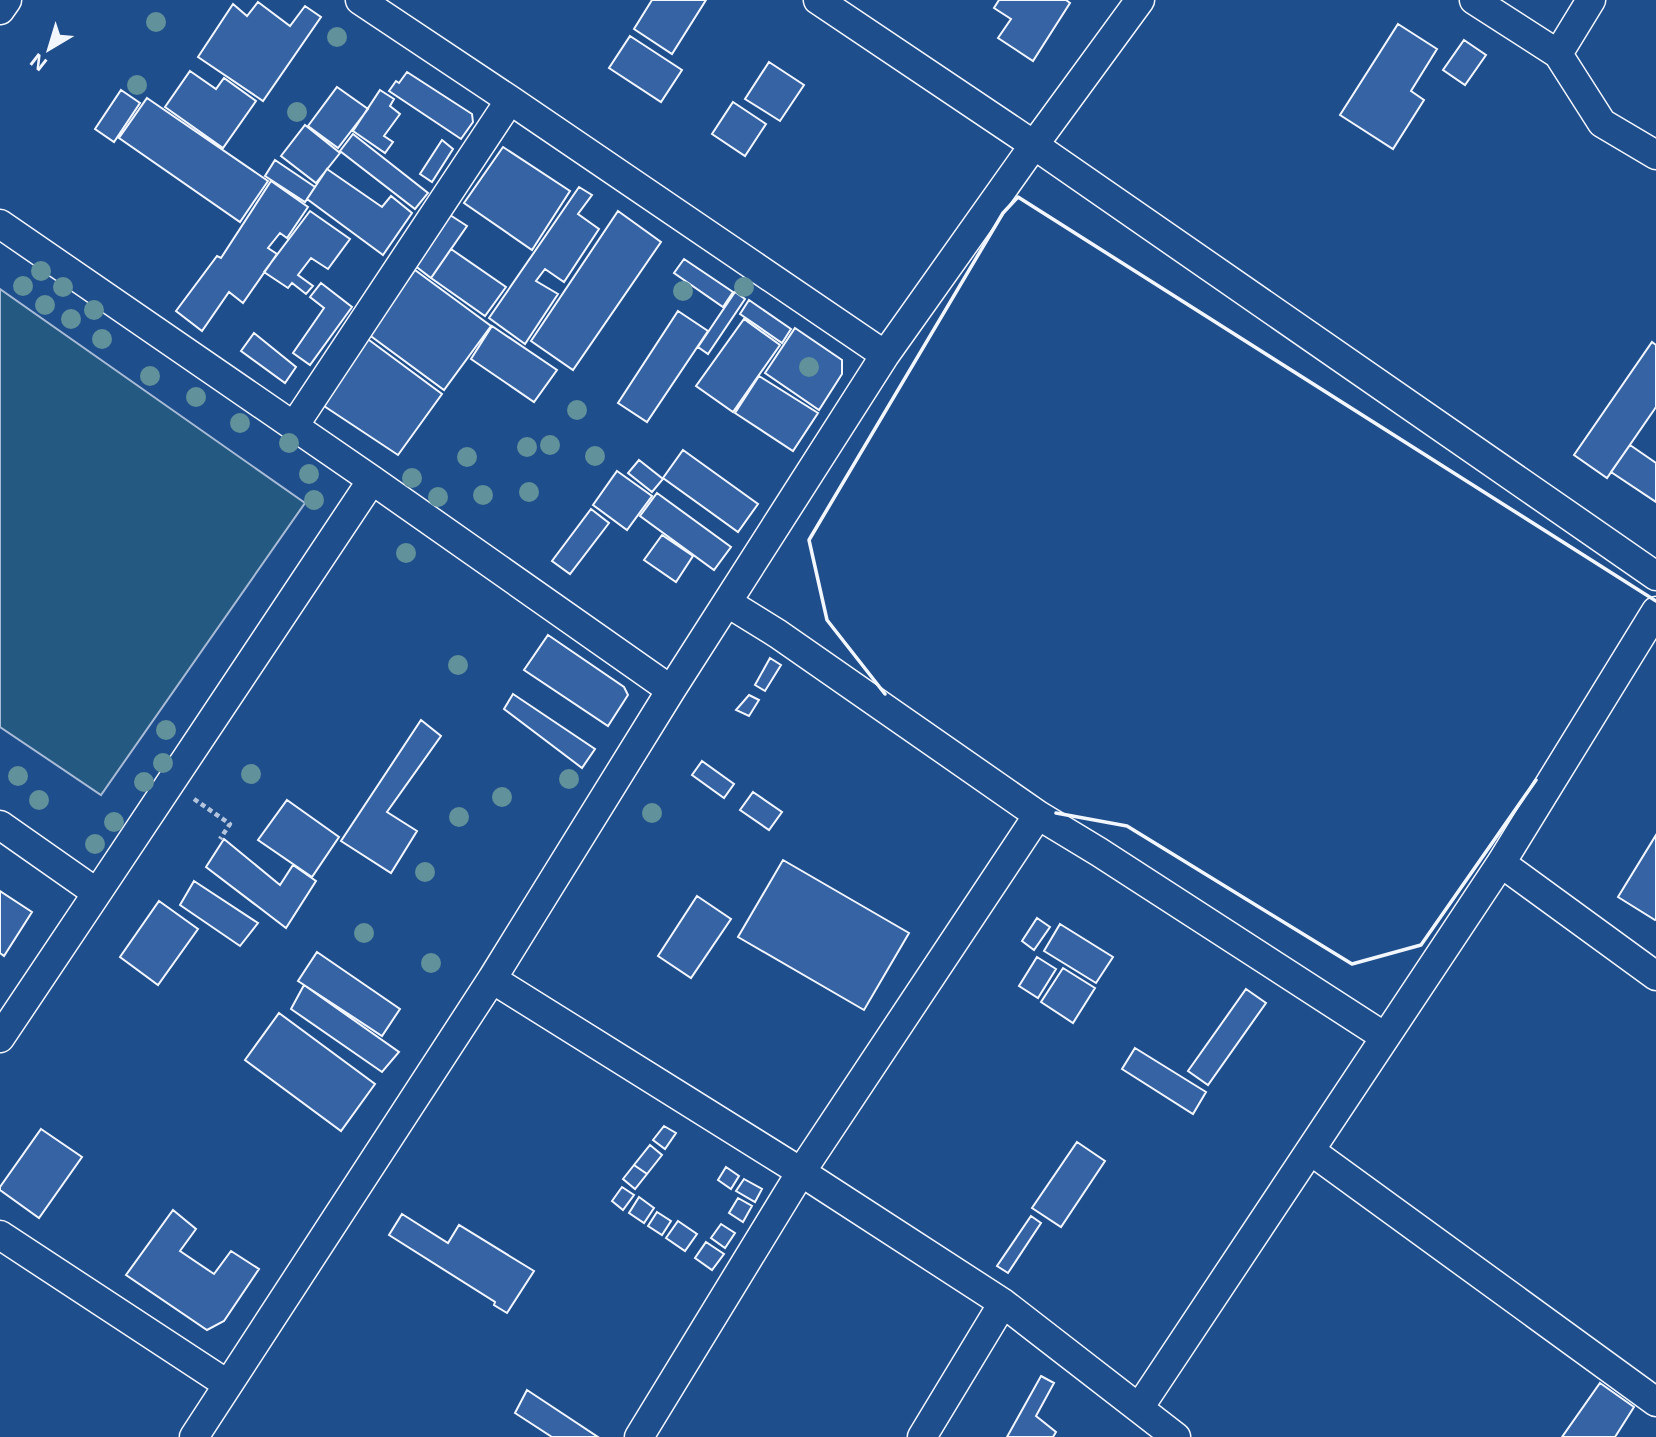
<svg xmlns="http://www.w3.org/2000/svg" width="1656" height="1437" font-family="Inter,sans-serif">
	<style>
		.green { fill: #245a82; stroke: #a8bbd7; stroke-width: 2 }
		.building { fill: #3563a3; stroke: #f2f6ff; stroke-width: 2 }
		.lines { fill: none; stroke-linecap: round; stroke-linejoin: round }
		.minor-casing { stroke: #f2f6ff; stroke-width: 31 }
		.path { stroke: #b3c4dc; stroke-width: 4.5; stroke-dasharray: 5 3.5; stroke-linecap: butt }
		.minor { stroke: #1f4e8c; stroke-width: 28 }
		.wall { stroke: #f2f6ff; stroke-width: 3.5 }
		.tree { fill: #61919a }
	</style>
	<rect width="100%" height="100%" fill="#1f4e8c"/>
	<path class="green" d="M0 289 305 503 101 795 0 727Z"/>
	<path class="building" d="M652 0H706L672 54 634 29Z
		M999 0H1066L1070 3 1033 61 998 38 1011 19 994 8Z
		M258 2 290 26 305 6 321 17 263 101 198 57 233 4 247 16Z
		M1398 24 1437 49 1411 91 1424 100 1393 149 1340 115Z
		M630 36 682 70 661 102 609 68Z
		M1464 40 1486 55 1465 85 1443 70Z
		M769 62 804 85 780 121 745 99Z
		M190 71 216 89 224 78 256 101 223 148 165 107Z
		M407 72 472 114 473 122 461 139 389 91 396 81 399 83Z
		M337 87 368 109 338 148 308 126Z
		M121 90 140 103 114 142 95 129Z
		M380 90 394 99 390 106 400 114 384 136 393 142 385 153 353 131Z
		M147 98 268 181 240 222 119 138Z
		M733 102 766 124 745 156 712 134Z
		M305 125 340 153 316 183 281 156Z
		M353 134 428 193 415 209 340 151Z
		M442 140 453 149 432 182 420 174Z
		M503 147 570 191 532 250 464 203Z
		M275 160 315 187 305 202 265 176Z
		M327 169 382 207 391 196 412 213 383 255 307 199Z
		M271 181 308 207 287 238 280 233 268 248 277 254 243 303 229 292 202 331 176 311 217 256 221 258Z
		M579 187 592 195 578 214 599 229 564 282 545 269 536 281 558 294 525 344 489 318Z
		M310 211 350 239 328 269 311 258 298 275 313 286 306 294 292 283 288 288 264 272Z
		M618 211 661 242 573 370 531 341Z
		M450 215 467 226 431 278 414 265Z
		M451 249 506 287 485 316 431 278Z
		M684 259 733 292 723 307 674 273Z
		M415 270 491 326 444 390 368 334Z
		M321 283 352 307 310 365 293 353 324 308 310 297Z
		M735 292 745 299 708 354 698 347Z
		M749 300 791 329 782 343 740 314Z
		M678 311 708 331 647 422 618 403Z
		M744 319 780 345 733 412 696 386Z
		M492 326 557 370 534 402 471 359Z
		M795 328 842 360V374L819 410 765 373Z
		M254 333 296 367 285 383 241 351Z
		M365 337 442 394 398 455 324 406Z
		M1652 342 1656 345V407L1607 478 1574 455Z
		M759 376 818 413 793 451 735 413Z
		M1630 445 1656 463V502L1611 472Z
		M683 450 758 504 738 532 663 478Z
		M639 460 663 479 652 492 628 473Z
		M617 471 652 496 627 530 593 505Z
		M657 493 731 547 714 570 640 516Z
		M591 509 609 523 570 574 552 561Z
		M662 535 693 556 676 582 644 560Z
		M548 635 624 687 628 695 608 726 524 670Z
		M770 658 781 665 765 691 755 685Z
		M513 694 595 749 582 768 504 709Z
		M749 695 759 700 749 716 736 710Z
		M421 720 441 736 387 812 417 831 391 873 341 841Z
		M702 761 734 784 724 798 692 775Z
		M753 792 782 812 769 830 740 810Z
		M287 800 339 837 312 877 258 840Z
		M1656 835V919L1655 920 1618 897Z
		M224 839 280 885 293 865 316 881 286 928 206 867Z
		M783 860 909 933 864 1010 738 937Z
		M194 881 258 923 240 946 180 905Z
		M0 891 32 912 4 956 0 953Z
		M697 896 731 919 691 978 658 956Z
		M159 901 198 929 158 985 120 957Z
		M1037 918 1050 927 1034 950 1022 941Z
		M1060 924 1113 957 1096 983 1044 951Z
		M317 952 400 1009 382 1036 298 981Z
		M1037 957 1056 969 1038 998 1019 986Z
		M1063 968 1095 988 1073 1023 1041 1002Z
		M304 985 399 1052 382 1072 291 1009Z
		M1246 989 1266 1003 1208 1085 1188 1071Z
		M279 1013 375 1084 341 1131 245 1060Z
		M1135 1048 1206 1092 1193 1114 1122 1069Z
		M664 1126 676 1133 665 1149 653 1140Z
		M41 1129 82 1157 39 1218 0 1190V1187Z
		M1077 1142 1105 1161 1061 1227 1032 1208Z
		M650 1145 662 1155 647 1174 634 1165Z
		M634 1165 647 1174 635 1189 623 1179Z
		M726 1167 739 1176 731 1189 718 1180Z
		M744 1179 762 1189 755 1202 736 1191Z
		M622 1187 634 1195 623 1210 612 1201Z
		M639 1197 654 1208 644 1223 629 1213Z
		M738 1198 752 1206 743 1222 729 1213Z
		M173 1210 196 1229 180 1251 214 1274 231 1251 259 1269 224 1321 207 1330 126 1275Z
		M657 1212 671 1221 662 1235 648 1226Z
		M402 1214 448 1243 459 1225 534 1271 507 1313 494 1305 495 1302 389 1235Z
		M1031 1216 1041 1223 1008 1273 997 1266Z
		M678 1221 697 1234 685 1251 666 1238Z
		M721 1224 735 1233 725 1248 711 1238Z
		M706 1242 724 1254 712 1270 695 1258Z
		M1041 1376 1054 1383 1036 1416 1056 1432 1053 1437H1007Z
		M1600 1383 1634 1407 1615 1437H1562Z
		M527 1390 598 1437H552L515 1413Z"/>
	<g class="lines">
		<defs>
			<path id="minor" d="M360 0 510 100 885 355
				M818 0 1034 145 1656 576
				M1474 0 1558 54 1602 123 1656 155
				M0 10 7 0
				M1558 54 1591 0
				M0 224 372 480 671 690
				M294 426 510 100
				M728 603 778 634 1038 815 1099 852 1385 1037
				M0 825 97 893 0 1038
				M1501 863 1656 976
				M97 893 372 480
				M492 979 801 1172 1003 1303 1176 1437
				M1311 1151 1656 1402
				M0 1235 227 1384
				M1139 1408 1501 863 1656 611
				M194 1437 492 979 671 690 885 355 1034 145 1140 0
				M639 1437 801 1172 1038 815
				M922 1437 1003 1303"/>
		</defs>
		<use href="#minor" class="minor-casing"/>
		<path class="path" d="M194 799 230 824 220 839"/>
		<use href="#minor" class="minor"/>
		<path class="wall" d="M885 694 827 620 809 540 1003 213 1018 197 1656 601
			M1056 813 1127 826 1352 964 1421 945 1536 780"/>
	</g>
	<g class="tree">
		<circle cx="156" cy="22" r="10"/>
		<circle cx="337" cy="37" r="10"/>
		<circle cx="137" cy="85" r="10"/>
		<circle cx="297" cy="112" r="10"/>
		<circle cx="41" cy="271" r="10"/>
		<circle cx="23" cy="286" r="10"/>
		<circle cx="63" cy="287" r="10"/>
		<circle cx="744" cy="287" r="10"/>
		<circle cx="683" cy="291" r="10"/>
		<circle cx="45" cy="305" r="10"/>
		<circle cx="94" cy="310" r="10"/>
		<circle cx="71" cy="319" r="10"/>
		<circle cx="102" cy="339" r="10"/>
		<circle cx="809" cy="367" r="10"/>
		<circle cx="150" cy="376" r="10"/>
		<circle cx="196" cy="397" r="10"/>
		<circle cx="577" cy="410" r="10"/>
		<circle cx="240" cy="423" r="10"/>
		<circle cx="289" cy="443" r="10"/>
		<circle cx="550" cy="445" r="10"/>
		<circle cx="527" cy="447" r="10"/>
		<circle cx="595" cy="456" r="10"/>
		<circle cx="467" cy="457" r="10"/>
		<circle cx="309" cy="474" r="10"/>
		<circle cx="412" cy="478" r="10"/>
		<circle cx="529" cy="492" r="10"/>
		<circle cx="483" cy="495" r="10"/>
		<circle cx="438" cy="497" r="10"/>
		<circle cx="314" cy="500" r="10"/>
		<circle cx="406" cy="553" r="10"/>
		<circle cx="458" cy="665" r="10"/>
		<circle cx="166" cy="730" r="10"/>
		<circle cx="163" cy="763" r="10"/>
		<circle cx="251" cy="774" r="10"/>
		<circle cx="18" cy="776" r="10"/>
		<circle cx="569" cy="779" r="10"/>
		<circle cx="144" cy="782" r="10"/>
		<circle cx="502" cy="797" r="10"/>
		<circle cx="39" cy="800" r="10"/>
		<circle cx="652" cy="813" r="10"/>
		<circle cx="459" cy="817" r="10"/>
		<circle cx="114" cy="822" r="10"/>
		<circle cx="95" cy="844" r="10"/>
		<circle cx="425" cy="872" r="10"/>
		<circle cx="364" cy="933" r="10"/>
		<circle cx="431" cy="963" r="10"/>
	</g>
	<g transform="translate(49 49) rotate(218)" stroke="#1f4e8c" stroke-width="5" paint-order="stroke">
	<path d="M0-5L12 26L0 18L-12 26Z" fill="#f2f6ff"/>
	<text y="-10" font-size="19" font-weight="bold" text-anchor="middle" fill="#f2f6ff">N</text>
	</g>
</svg>
